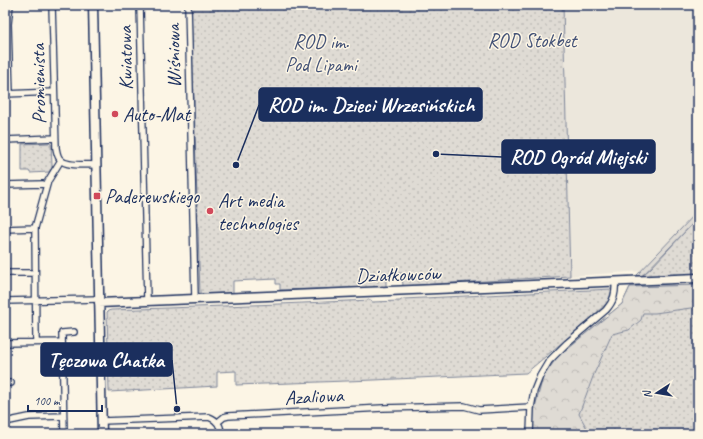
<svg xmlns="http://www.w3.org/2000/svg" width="703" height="439" font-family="Caveat,sans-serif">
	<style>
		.built { fill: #ece7dc }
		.grass { fill: url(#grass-dots); stroke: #7d8599 }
		.forest { fill: url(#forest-crowns); stroke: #7d8599 }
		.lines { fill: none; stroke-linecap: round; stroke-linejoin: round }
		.street-casing { stroke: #1b2f5e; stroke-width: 8 }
		.secondary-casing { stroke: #1b2f5e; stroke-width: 11 }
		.street { stroke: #fcf5e5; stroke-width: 5.5 }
		.secondary { stroke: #fcf5e5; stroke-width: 8 }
		.poi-dot { fill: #d1495b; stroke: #fcf5e5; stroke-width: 1.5 }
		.labels { text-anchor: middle; stroke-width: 3; stroke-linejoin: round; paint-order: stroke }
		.park-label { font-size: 20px; fill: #425176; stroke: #fcf5e5 }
		.street-label { font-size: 20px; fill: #1b2f5e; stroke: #fcf5e5 }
		.poi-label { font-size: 20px; fill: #1b2f5e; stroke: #fcf5e5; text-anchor: start }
		.leader { fill: none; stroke: #1b2f5e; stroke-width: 1.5 }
		.callout-dot { fill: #1b2f5e; stroke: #fcf5e5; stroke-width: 1.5 }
		.callout { fill: #1b2f5e; stroke: #1b2f5e; stroke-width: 1.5 }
		.callout-label { font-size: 21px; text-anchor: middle; font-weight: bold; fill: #fff }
	</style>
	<defs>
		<pattern id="grass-dots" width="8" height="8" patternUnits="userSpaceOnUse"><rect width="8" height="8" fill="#dfdbd4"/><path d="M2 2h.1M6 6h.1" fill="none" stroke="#bfbcb8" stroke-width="1.8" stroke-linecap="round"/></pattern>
		<pattern id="forest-crowns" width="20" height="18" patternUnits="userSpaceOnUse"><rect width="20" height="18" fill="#dfdbd4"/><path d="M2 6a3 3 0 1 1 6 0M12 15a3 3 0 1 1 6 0" fill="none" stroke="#bfbcb8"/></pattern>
	</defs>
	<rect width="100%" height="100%" fill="#fcf5e5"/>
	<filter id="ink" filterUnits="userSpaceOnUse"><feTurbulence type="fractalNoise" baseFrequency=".025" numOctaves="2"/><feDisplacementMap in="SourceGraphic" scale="8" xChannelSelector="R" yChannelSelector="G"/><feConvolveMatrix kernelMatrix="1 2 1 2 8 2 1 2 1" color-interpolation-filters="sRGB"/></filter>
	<g filter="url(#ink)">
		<path class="built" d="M563 5H698V215L643 271 570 276Z"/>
		<path class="grass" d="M191 5H563L570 276 403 286 402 273 386 274V287L280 290V284H276V279L233 281V293L200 294Z
			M49 143 51 144 52 165V168L49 172 30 173 29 171H22V144Z
			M698 218V275L643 278V275L651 268Z
			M698 285V434H533L534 411 543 377 558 356 622 304 630 287Z
			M612 289 608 302 591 318 526 373 374 380 236 385V371L217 372V386L109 392 107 312 108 311 111 310 280 304 371 300 372 302 400 301 403 299Z"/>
		<path class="forest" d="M698 211V218L643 275V278H641L637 275Z
			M698 285V307L655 313H643L641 320 629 330 612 334 594 374 579 414 590 434H533L534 411 543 377 558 356 622 304 630 287Z"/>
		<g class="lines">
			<defs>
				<path id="street" d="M52 5 56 148C57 152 57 157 61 160 67 167 87 164 96 165
					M140 5 147 301
					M188 5 195 299
					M5 94 54 92
					M10 94 8 24 10 5
					M5 140 55 138
					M5 185 43 184 46 185
					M5 229 35 228
					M5 273H35
					M5 301 99 299
					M36 342 35 228 48 181 61 160
					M5 343 62 342
					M5 383H11
					M102 421 209 417C217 420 221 426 221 434
					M5 422 29 417 63 416
					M218 422 224 417 228 416 383 408 464 406 479 410 531 407
					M64 434 62 333 74 332
					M530 434 531 407 534 391 540 376 549 361 567 343 606 310C614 301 616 293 615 281"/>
				<path id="secondary" d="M93 5 102 434
					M99 303 698 278"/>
			</defs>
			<use href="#street" class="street-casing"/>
			<use href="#secondary" class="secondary-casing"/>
			<use href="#street" class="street"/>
			<use href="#secondary" class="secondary"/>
		</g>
	</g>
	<g class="poi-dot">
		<circle cx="115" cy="114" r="4"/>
		<rect x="93" y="192" width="8" height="8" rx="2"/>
		<circle cx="210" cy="211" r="4"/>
	</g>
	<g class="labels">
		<g class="park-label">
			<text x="532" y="47">ROD Stokbet</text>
			<text x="321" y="48">ROD im.<tspan x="321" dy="23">Pod Lipami</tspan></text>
		</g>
		<g class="street-label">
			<text transform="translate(173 56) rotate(-91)" y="7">Wiśniowa</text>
			<text transform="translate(125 58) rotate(-91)" y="7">Kwiatowa</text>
			<text transform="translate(38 84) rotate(-91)" y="7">Promienista</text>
			<text transform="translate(398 274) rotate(-2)" y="7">Działkowców</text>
			<text transform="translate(314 396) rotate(-3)" y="7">Azaliowa</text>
		</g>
		<g class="poi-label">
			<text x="123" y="121">Auto-Mat</text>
			<text x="105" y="203">Paderewskiego</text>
			<text x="218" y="207">Art media<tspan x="218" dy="23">technologies</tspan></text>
		</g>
	</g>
	<path class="leader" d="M236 165L259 105M436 154L502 157M177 409L172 360"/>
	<g class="callout-dot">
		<circle cx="236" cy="165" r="4"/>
		<circle cx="436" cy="154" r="4"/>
		<circle cx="177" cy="409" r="4"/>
	</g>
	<g class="callout">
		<rect x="259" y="88" width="223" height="33" rx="4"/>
		<rect x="502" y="140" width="153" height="33" rx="4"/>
		<rect x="41" y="343" width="131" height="33" rx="4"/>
	</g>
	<g class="callout-label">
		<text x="371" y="112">ROD im. Dzieci Wrzesińskich</text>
		<text x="578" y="164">ROD Ogród Miejski</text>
		<text x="106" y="367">Tęczowa Chatka</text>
	</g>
	<rect width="703" height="439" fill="none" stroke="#fcf5e5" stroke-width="20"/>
	<rect x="10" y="10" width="683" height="419" fill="none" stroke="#1b2f5e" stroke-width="1.5" filter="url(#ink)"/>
	<g transform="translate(657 393) rotate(258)" stroke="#fcf5e5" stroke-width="3" paint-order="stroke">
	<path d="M0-3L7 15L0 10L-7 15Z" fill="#1b2f5e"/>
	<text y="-6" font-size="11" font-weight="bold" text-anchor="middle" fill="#1b2f5e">N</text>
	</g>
	<path d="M28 405v6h74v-6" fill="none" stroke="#1b2f5e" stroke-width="2"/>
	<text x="34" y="405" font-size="12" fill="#1b2f5e" stroke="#fcf5e5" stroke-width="3" paint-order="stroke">100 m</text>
</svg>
